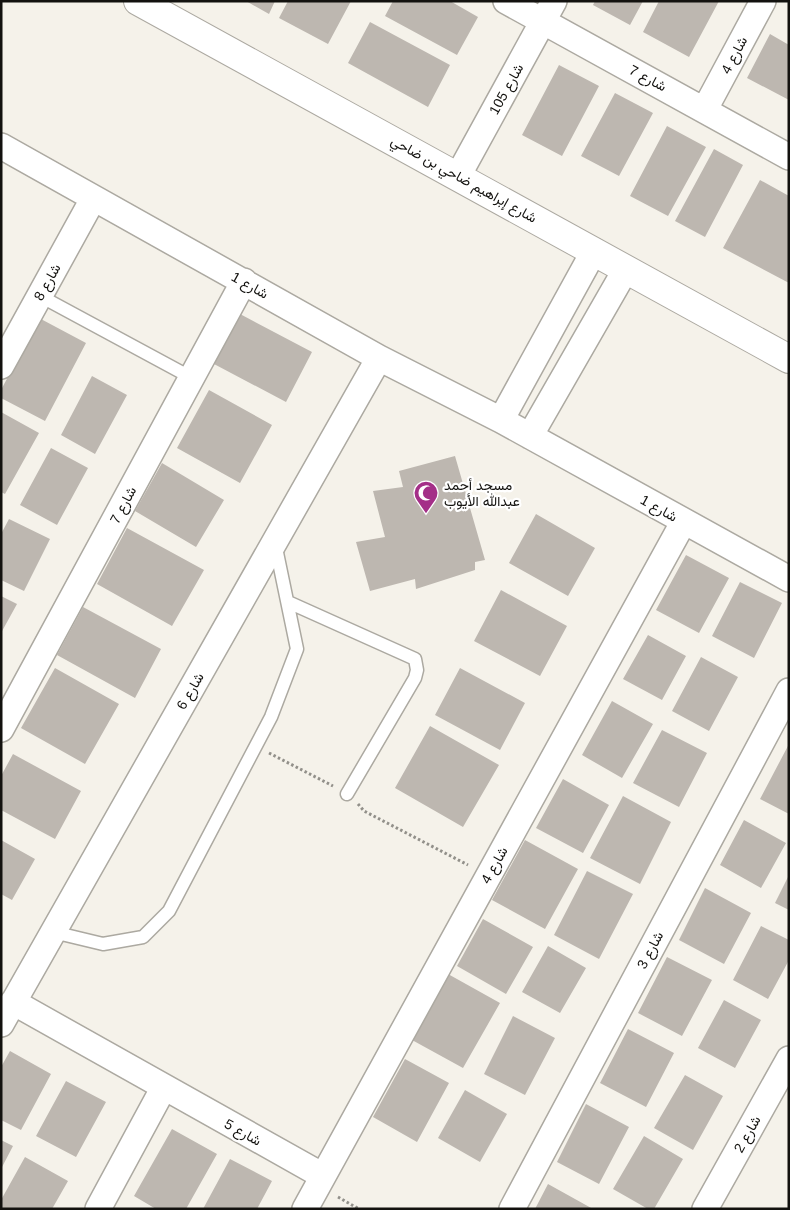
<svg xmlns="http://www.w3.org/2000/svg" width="790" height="1210" font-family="Helvetica,Vazirmatn,sans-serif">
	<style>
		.building { fill: #bdb7b0 }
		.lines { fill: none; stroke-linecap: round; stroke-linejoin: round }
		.lane-casing { stroke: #aca9a1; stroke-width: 15 }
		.street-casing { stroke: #aca9a1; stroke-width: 28 }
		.secondary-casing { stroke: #aca9a1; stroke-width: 30 }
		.path { stroke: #92908a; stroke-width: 3; stroke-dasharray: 2.5 2.5; stroke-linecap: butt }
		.lane { stroke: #fff; stroke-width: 12 }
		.street { stroke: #fff; stroke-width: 25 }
		.secondary { stroke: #fff; stroke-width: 28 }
		.labels { text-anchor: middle; stroke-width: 4.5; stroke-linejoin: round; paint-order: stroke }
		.street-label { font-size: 14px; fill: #13120f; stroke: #fff }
		.poi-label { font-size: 14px; fill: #13120f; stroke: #fff; text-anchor: start }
	</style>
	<rect width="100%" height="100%" fill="#f5f2ea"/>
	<path class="building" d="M246 1H275L269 14Z
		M288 1H351L328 44 279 18Z
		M393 1H450L478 17 457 55 385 16Z
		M595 1H643L630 25 593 5Z
		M659 1H719L689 57 643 32Z
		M370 22 450 65 428 107 348 63Z
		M770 34 789 45V100L747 78Z
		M559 65 599 86 562 156 522 135Z
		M615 93 653 113 619 176 581 156Z
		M667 126 706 147 668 216 630 196Z
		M714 149 743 165 705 237 675 221Z
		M760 180 789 196V283L723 248Z
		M240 314 312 352 286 402 214 364Z
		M39 318 86 343 45 421 1 398V390Z
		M92 376 127 395 95 454 61 435Z
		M209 390 272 425 240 483 177 448Z
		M1 412 39 433 5 494 1 492Z
		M51 448 88 468 57 525 20 505Z
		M455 456 485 560 475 562V570L416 589 415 579 370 591 356 542 385 537 373 491 403 487 399 471Z
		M162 463 224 500 196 547 135 511Z
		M536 514 595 548 568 596 509 563Z
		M9 519 50 539 24 591 1 580V534Z
		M127 528 204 570 172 626 97 584Z
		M686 555 729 578 699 633 656 610Z
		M740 582 782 603 754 658 712 636Z
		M501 590 567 626 540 676 474 641Z
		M1 596 17 604 1 633Z
		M83 607 161 649 135 698 57 655Z
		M648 635 686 656 662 700 623 679Z
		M701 657 738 677 709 731 672 711Z
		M55 668 119 704 85 764 21 728Z
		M460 668 525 703 500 750 435 715Z
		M612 701 653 724 622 778 582 755Z
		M430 726 499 765 463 827 395 788Z
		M662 730 707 753 679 807 633 783Z
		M789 744V814L760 799Z
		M13 754 81 791 55 839 1 810V776Z
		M563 779 609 805 583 853 536 828Z
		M623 796 671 822 640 884 590 858Z
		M744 820 786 843 761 888 720 865Z
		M1 840 35 859 12 900 1 894Z
		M525 840 578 869 545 929 492 900Z
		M587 871 633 894 599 959 554 935Z
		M789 875V910L775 903Z
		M705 888 751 913 724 964 679 940Z
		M483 919 533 947 506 994 457 966Z
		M761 926 789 940V960L768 999 733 980Z
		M548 946 586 968 560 1013 522 992Z
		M667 957 712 980 682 1036 638 1013Z
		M448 974 500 1003 463 1068 412 1040Z
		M724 1000 761 1020 735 1068 698 1048Z
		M513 1016 555 1038 525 1095 484 1074Z
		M628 1029 674 1053 646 1107 600 1083Z
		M10 1051 51 1074 21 1130 1 1120V1067Z
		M405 1059 449 1083 417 1142 373 1117Z
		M685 1075 723 1096 693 1150 654 1128Z
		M66 1081 106 1102 76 1157 36 1136Z
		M465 1090 507 1114 480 1162 438 1138Z
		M586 1104 629 1127 599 1184 557 1162Z
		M172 1129 217 1154 186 1209H156L134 1196Z
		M644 1136 683 1159 654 1209H648L613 1189Z
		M1 1140 13 1146 1 1169Z
		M25 1157 68 1181 52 1209H1V1200Z
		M230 1159 272 1181 257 1209H203Z
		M548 1184 593 1209H535Z"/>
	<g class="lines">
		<defs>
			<path id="lane" d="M40 296 192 378
				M288 602 415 659 417 670 415 678 347 794
				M53 932 103 944 143 937 169 911 271 717 297 649 275 543"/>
			<path id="street" d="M506 1 789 157
				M705 109 763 1
				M1 146 379 358 501 420 789 579
				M458 176 554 1
				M1 366 93 199
				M501 420 594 251
				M530 436 626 269
				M1 729 244 281
				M13 1002 323 1176
				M1 1024 379 358
				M98 1209 164 1087
				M305 1209 684 521
				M512 1209 789 691
				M705 1209 789 1059"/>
			<path id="secondary" d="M138 1 789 359"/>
		</defs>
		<use href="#lane" class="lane-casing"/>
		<use href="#street" class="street-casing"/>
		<use href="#secondary" class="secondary-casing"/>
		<path class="path" d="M269 753 333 786
			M358 804 364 811 468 865
			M338 1197 359 1209"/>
		<use href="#lane" class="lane"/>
		<use href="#street" class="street"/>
		<use href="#secondary" class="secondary"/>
	</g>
	<defs>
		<symbol id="mosque-pin" viewBox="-11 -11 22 30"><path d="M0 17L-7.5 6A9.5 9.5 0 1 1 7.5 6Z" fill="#a42f88" stroke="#fff"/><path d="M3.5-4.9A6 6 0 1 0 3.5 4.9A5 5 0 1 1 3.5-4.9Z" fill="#fff"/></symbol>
	</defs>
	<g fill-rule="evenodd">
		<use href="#mosque-pin" x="412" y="479" width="28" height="38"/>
	</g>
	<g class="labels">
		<g class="street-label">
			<text transform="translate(734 55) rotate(-62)" y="5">شارع 4</text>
			<text transform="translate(648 78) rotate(28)" y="5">شارع 7</text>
			<text transform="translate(506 89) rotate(-61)" y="5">شارع 105</text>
			<text transform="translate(464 179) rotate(29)" y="5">شارع إبراهيم ضاحي بن ضاحي</text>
			<text transform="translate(47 282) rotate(-61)" y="5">شارع 8</text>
			<text transform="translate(250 285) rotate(29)" y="5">شارع 1</text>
			<text transform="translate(123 505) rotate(-62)" y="5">شارع 7</text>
			<text transform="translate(659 508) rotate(29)" y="5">شارع 1</text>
			<text transform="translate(190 691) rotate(-60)" y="5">شارع 6</text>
			<text transform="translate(494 865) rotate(-61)" y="5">شارع 4</text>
			<text transform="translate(650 950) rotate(-62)" y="5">شارع 3</text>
			<text transform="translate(243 1132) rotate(29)" y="5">شارع 5</text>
			<text transform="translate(747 1134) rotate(-61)" y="5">شارع 2</text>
		</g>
		<g class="poi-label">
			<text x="444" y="490">مسجد أحمد<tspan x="444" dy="16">عبدالله الأيوب</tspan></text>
		</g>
	</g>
	<rect width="790" height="1210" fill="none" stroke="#13120f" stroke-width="5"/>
</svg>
